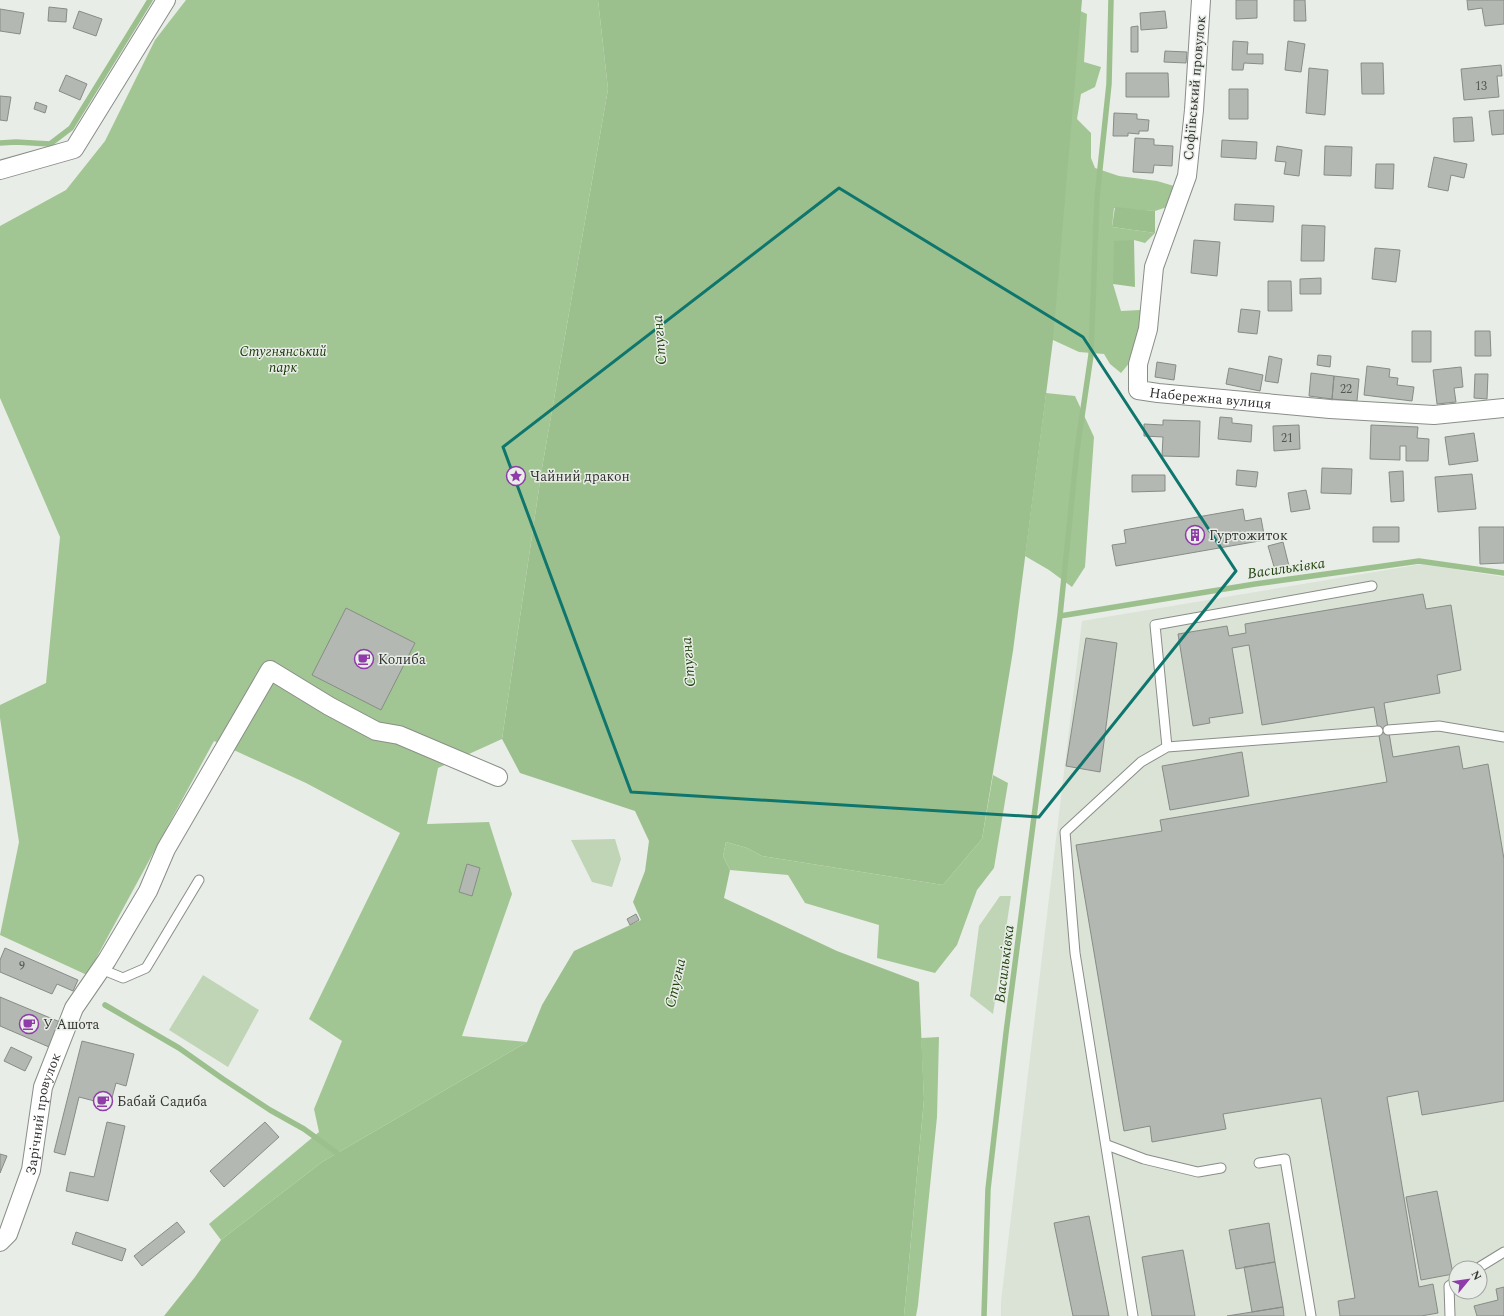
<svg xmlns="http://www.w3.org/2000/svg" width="1504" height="1316" font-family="Spectral,serif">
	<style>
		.built { fill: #dae3d6; fill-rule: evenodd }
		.green { fill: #bfd5b6 }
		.forest { fill: #a2c693 }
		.water { fill: #9cc08d }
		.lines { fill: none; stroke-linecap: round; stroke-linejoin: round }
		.stream { stroke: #9cc08d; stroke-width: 5.5 }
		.building { fill: #b3b8b2; stroke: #888c86 }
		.service-casing { stroke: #898e88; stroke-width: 11 }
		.minor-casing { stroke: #898e88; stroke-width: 20 }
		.service { stroke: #fff; stroke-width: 9 }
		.minor { stroke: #fff; stroke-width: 18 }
		.marked { fill: none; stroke: #0f766e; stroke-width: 3; stroke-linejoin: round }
		.labels { text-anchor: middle; stroke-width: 3; stroke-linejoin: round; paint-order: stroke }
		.number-label { font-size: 12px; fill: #545653 }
		.street-label { font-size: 14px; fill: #343533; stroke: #e9ede7 }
		.park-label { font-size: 14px; font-style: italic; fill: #143600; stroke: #e9ede7 }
		.poi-label { font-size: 14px; fill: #343533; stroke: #e9ede7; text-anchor: start }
		.water-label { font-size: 15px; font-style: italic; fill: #21430f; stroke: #e9ede7 }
	</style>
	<rect width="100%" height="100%" fill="#e9ede7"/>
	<path class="built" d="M1422 564 1504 577V1316H1001V1301L1082 621ZM1456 1268H1480V1292H1456Z"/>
	<path class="green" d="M615 839 621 859 612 887 592 882 571 840Z
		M1000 896H1011L993 1014 970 996 979 926Z
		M203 975 259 1010 228 1067 169 1030Z"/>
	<path class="forest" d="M186 0H598L608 89 542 468 502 739 438 768 427 824 489 822 512 894 462 1036 527 1042 322 1162 221 1240 209 1224 319 1132 314 1109 342 1041 309 1019 400 833 306 783 214 741 87 975 0 935 19 842 0 718V705L46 683 60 537 0 398V226L66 190 105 141 155 40Z
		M1065 4 1087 14 1084 62 1101 67 1095 87 1081 94 1077 119 1091 133V158L1095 168 1119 176 1157 181 1174 186 1170 206 1155 211 1114 208 1112 227 1155 233 1145 243 1134 240 1113 284 1121 311 1140 310 1141 326 1131 361 1121 373 1110 364 1104 354 1079 352 1053 340 1041 224Z
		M1046 393 1075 396 1094 437 1085 567 1072 587 1049 570 1025 556Z
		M993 775 1008 783 994 868 977 890 957 945 935 973 877 958 879 925 805 903 788 875 730 870 723 856 726 842 747 848 762 856 943 885 982 839Z
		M939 1037 937 1117 918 1305 916 1316H904L924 1099 921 1038Z"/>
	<path class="water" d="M598 0H1082L1053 340 1013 651 982 839 943 885 762 856 747 848 726 842 723 856 730 870 724 898 837 951 919 982 924 1099 904 1316H164L195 1277 221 1240 322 1162 527 1042 542 1005 574 951 641 920 633 902 645 871 649 841 635 811 520 773 502 739 542 468 608 89Z
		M1115 207 1155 211V233L1112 227Z
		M1134 240 1135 287 1113 284 1114 241Z"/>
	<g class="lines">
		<path class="stream" d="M0 143 16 142 50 144 71 128 150 0
			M1060 616 1255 584 1419 561 1504 573
			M105 1005 179 1048 223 1079 270 1110 304 1129 337 1153
			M984 1316 988 1189 1006 1033 1060 616 1077 450 1091 355 1097 197 1109 84 1111 0"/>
	</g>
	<path class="building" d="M1236 0H1257V18L1236 19Z
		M1294 0H1305L1306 21H1294Z
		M1467 0H1504V24L1485 26 1482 8 1468 10Z
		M49 7 67 9 66 22 48 21Z
		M0 9 24 13 20 34 0 31Z
		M79 11 102 19 96 36 73 28Z
		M1165 11 1167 28 1141 30 1140 13Z
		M1138 26V52H1131V27Z
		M1233 41 1248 42 1247 54H1263V64L1244 63 1243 70H1232Z
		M1288 41 1305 44 1301 72 1285 70Z
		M1165 51 1187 52 1186 63 1164 62Z
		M1361 63H1383L1384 94H1362Z
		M1501 65 1502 76H1497L1499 97 1464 100 1461 69Z
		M1309 68 1328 70 1325 115 1306 113Z
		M1126 73H1168L1169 97H1126Z
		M66 75 87 84 80 100 59 91Z
		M1229 89H1248V119H1229Z
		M0 96 11 97 7 121 0 120Z
		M36 102 47 106 45 113 34 109Z
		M1504 110V134L1492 135 1489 111Z
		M1114 113 1137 114V119L1149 120 1148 131H1139V134L1128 133V136H1113Z
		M1472 117 1474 141 1454 142 1453 118Z
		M1135 138 1154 139V145L1173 146 1172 166 1154 165 1153 173 1133 172Z
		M1222 140 1257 142 1256 159 1221 157Z
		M1277 146 1302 150 1299 176 1284 174 1286 162 1275 161Z
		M1325 146 1352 147 1351 176 1324 175Z
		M1434 157 1467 164 1464 178 1451 175 1448 191 1428 187Z
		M1376 164H1394L1393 189 1375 188Z
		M1235 204 1274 206 1273 222 1234 220Z
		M1302 225 1325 226 1324 261H1301Z
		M1194 240 1220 242 1217 276 1191 273Z
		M1375 248 1400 250 1396 282 1372 279Z
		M1321 278V294H1300V279Z
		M1268 281H1291L1292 311H1268Z
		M1241 309 1260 311 1257 334 1238 332Z
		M1412 331H1431V362H1412Z
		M1475 331H1490L1491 356H1475Z
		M1318 355 1331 356 1330 367 1317 365Z
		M1269 356 1282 359 1278 383 1265 381Z
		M1157 362 1176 365 1174 380 1155 377Z
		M1367 366 1390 369 1389 377 1398 378 1397 385 1414 387 1412 401 1364 395Z
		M1461 367 1463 387 1454 388 1456 402 1437 404 1433 370Z
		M1229 368 1263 375 1260 391 1226 384Z
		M1311 373 1334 376 1332 399 1309 396Z
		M1475 374H1488L1487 399 1474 398Z
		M1334 376 1359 379 1357 401 1332 399Z
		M1220 417 1232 418V423L1252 425 1251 442 1218 439Z
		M1163 420 1200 421 1199 457 1162 456 1163 437 1144 436V424L1163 425Z
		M1299 425 1300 449 1274 451 1273 426Z
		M1371 425 1418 427 1417 438 1429 439 1428 461H1406V446H1400V460L1370 459Z
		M1474 433 1478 461 1449 465 1445 437Z
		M1322 468 1352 469 1351 494 1321 493Z
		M1237 470 1258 472 1256 487 1236 485Z
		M1403 471 1404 501 1391 502 1389 472Z
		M1472 474 1476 509 1438 512 1435 477Z
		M1132 475H1165V491L1132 492Z
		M1306 490 1310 509 1291 512 1288 493Z
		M1243 509 1245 521 1261 518 1265 540 1116 566 1112 545 1126 543 1124 530Z
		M1373 527H1399V542H1373Z
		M1479 527H1504V563L1480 564Z
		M1283 542 1289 566 1275 570 1268 546Z
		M1423 594 1426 609 1451 605 1461 670 1437 675 1440 693 1384 703 1393 757 1459 746 1463 769 1488 764 1504 859V1101L1422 1115 1418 1091 1387 1097 1419 1287 1433 1284 1438 1313 1421 1316H1340L1338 1301 1355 1298 1321 1098 1223 1114 1226 1129 1152 1142 1150 1126 1124 1131 1076 845 1162 831 1160 820 1387 782 1374 707 1262 725 1249 645 1232 648 1243 713 1209 718 1210 723 1193 726 1178 634 1227 626 1229 636 1246 633 1245 624Z
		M346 608 415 643 381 710 312 675Z
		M1086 638 1117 643 1100 772 1066 766Z
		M1242 752 1249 796 1170 810 1162 766Z
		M467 864 480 868 472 896 459 892Z
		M636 914 639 920 630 925 627 919Z
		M5 948 78 980 73 991 57 984 52 994 0 972V960Z
		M0 997 60 1022 49 1047 0 1026Z
		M82 1041 134 1054 126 1086 116 1083 110 1105 79 1097 65 1155 54 1152Z
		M11 1047 32 1057 25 1071 4 1061Z
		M107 1122 125 1126 108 1201 66 1191 70 1172 94 1177Z
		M265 1122 279 1137 224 1187 210 1171Z
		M0 1154 7 1156 0 1173Z
		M1437 1191 1453 1274 1421 1280 1406 1197Z
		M1089 1216 1109 1316H1073L1054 1223Z
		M177 1222 185 1232 142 1266 134 1256Z
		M1269 1223 1275 1262 1236 1269 1229 1230Z
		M76 1232 126 1249 122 1261 72 1244Z
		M1183 1250 1195 1316H1152L1142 1257Z
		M1275 1262 1283 1307 1252 1312 1244 1267Z
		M1504 1287V1316H1477L1474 1306 1498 1300 1496 1289Z
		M1283 1307 1284 1316H1227L1252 1312Z"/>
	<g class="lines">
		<defs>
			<path id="service" d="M1388 730 1439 726 1504 737
				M1167 747 1378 731
				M101 969 123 978 146 968 199 880
				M1107 1145 1144 1159 1198 1172 1221 1168
				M1259 1163 1285 1159 1311 1316
				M1478 1268 1504 1252
				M1133 1316 1075 953 1065 832 1141 762 1167 747 1155 625 1372 586
				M1450 1316 1449 1286 1456 1281"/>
			<g id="minor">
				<path id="s1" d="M1201 0 1194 110 1187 176 1154 267 1148 329 1138 364V390L1158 393 1330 409 1434 415 1504 408"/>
				<path d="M0 170 74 149 166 0"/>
				<path id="s2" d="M0 1242 8 1234 31 1170 43 1087 74 1008 107 960 148 891 166 849 270 670 329 706 376 731 399 735 498 777"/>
			</g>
		</defs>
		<use href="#service" class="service-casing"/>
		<use href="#minor" class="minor-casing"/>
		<use href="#service" class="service"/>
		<use href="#minor" class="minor"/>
	</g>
	<path class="marked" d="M839 188 1083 337 1236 571 1039 817 631 792 503 447Z"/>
	<defs>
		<symbol id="sight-ring" viewBox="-11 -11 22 22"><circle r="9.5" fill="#e9ede7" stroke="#8f3baa" stroke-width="1.5"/><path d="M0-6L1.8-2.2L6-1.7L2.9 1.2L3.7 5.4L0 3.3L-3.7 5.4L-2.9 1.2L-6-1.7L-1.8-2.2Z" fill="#8f3baa"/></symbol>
		<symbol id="building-ring" viewBox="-11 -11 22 22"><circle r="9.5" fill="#e9ede7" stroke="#8f3baa" stroke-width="1.5"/><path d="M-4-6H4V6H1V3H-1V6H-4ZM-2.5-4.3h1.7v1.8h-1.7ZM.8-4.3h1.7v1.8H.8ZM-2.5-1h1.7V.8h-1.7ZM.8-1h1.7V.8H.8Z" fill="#8f3baa"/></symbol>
		<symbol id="cafe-ring" viewBox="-11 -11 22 22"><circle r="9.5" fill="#e9ede7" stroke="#8f3baa" stroke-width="1.5"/><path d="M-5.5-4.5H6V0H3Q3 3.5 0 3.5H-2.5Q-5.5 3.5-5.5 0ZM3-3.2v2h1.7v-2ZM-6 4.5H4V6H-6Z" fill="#8f3baa"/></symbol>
	</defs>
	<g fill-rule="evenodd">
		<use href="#sight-ring" x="505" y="465" width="22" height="22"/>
		<use href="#building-ring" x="1184" y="524" width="22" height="22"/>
		<use href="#cafe-ring" x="353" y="648" width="22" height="22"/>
		<use href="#cafe-ring" x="18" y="1013" width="22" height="22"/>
		<use href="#cafe-ring" x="92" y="1090" width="22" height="22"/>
	</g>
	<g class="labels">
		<g class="number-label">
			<text x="1481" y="90">13</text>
			<text x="1346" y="393">22</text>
			<text x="1287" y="442">21</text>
			<text x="22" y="970">9</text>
		</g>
		<g class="street-label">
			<text transform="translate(1194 88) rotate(-85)" y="5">Софіївський провулок</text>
			<text dy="5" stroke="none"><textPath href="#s1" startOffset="471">Набережна вулиця</textPath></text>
			<text dy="5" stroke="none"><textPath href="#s2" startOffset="137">Зарічний провулок</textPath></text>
		</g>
		<g class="park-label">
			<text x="283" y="356">Стугнянський<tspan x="283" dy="16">парк</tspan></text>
		</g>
		<g class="poi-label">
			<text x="530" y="481">Чайний дракон</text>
			<text x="1209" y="540">Гуртожиток</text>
			<text x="378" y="664">Колиба</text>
			<text x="43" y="1029">У Ашота</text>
			<text x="117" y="1106">Бабай Садиба</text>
		</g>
		<g class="water-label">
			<text transform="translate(659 340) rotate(-95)" y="5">Стугна</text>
			<text transform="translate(1286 568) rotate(-8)" y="5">Васильківка</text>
			<text transform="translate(688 662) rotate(-95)" y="5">Стугна</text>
			<text transform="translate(1004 964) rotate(-83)" y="5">Васильківка</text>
			<text transform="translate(675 983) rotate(-77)" y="5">Стугна</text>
		</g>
	</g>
	<g transform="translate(1468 1280) rotate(61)"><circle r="19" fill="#e9ede7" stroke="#a1a39f"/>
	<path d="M0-3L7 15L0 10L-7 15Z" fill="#8f3baa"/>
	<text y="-6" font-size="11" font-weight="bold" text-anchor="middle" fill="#343533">N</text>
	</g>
</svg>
